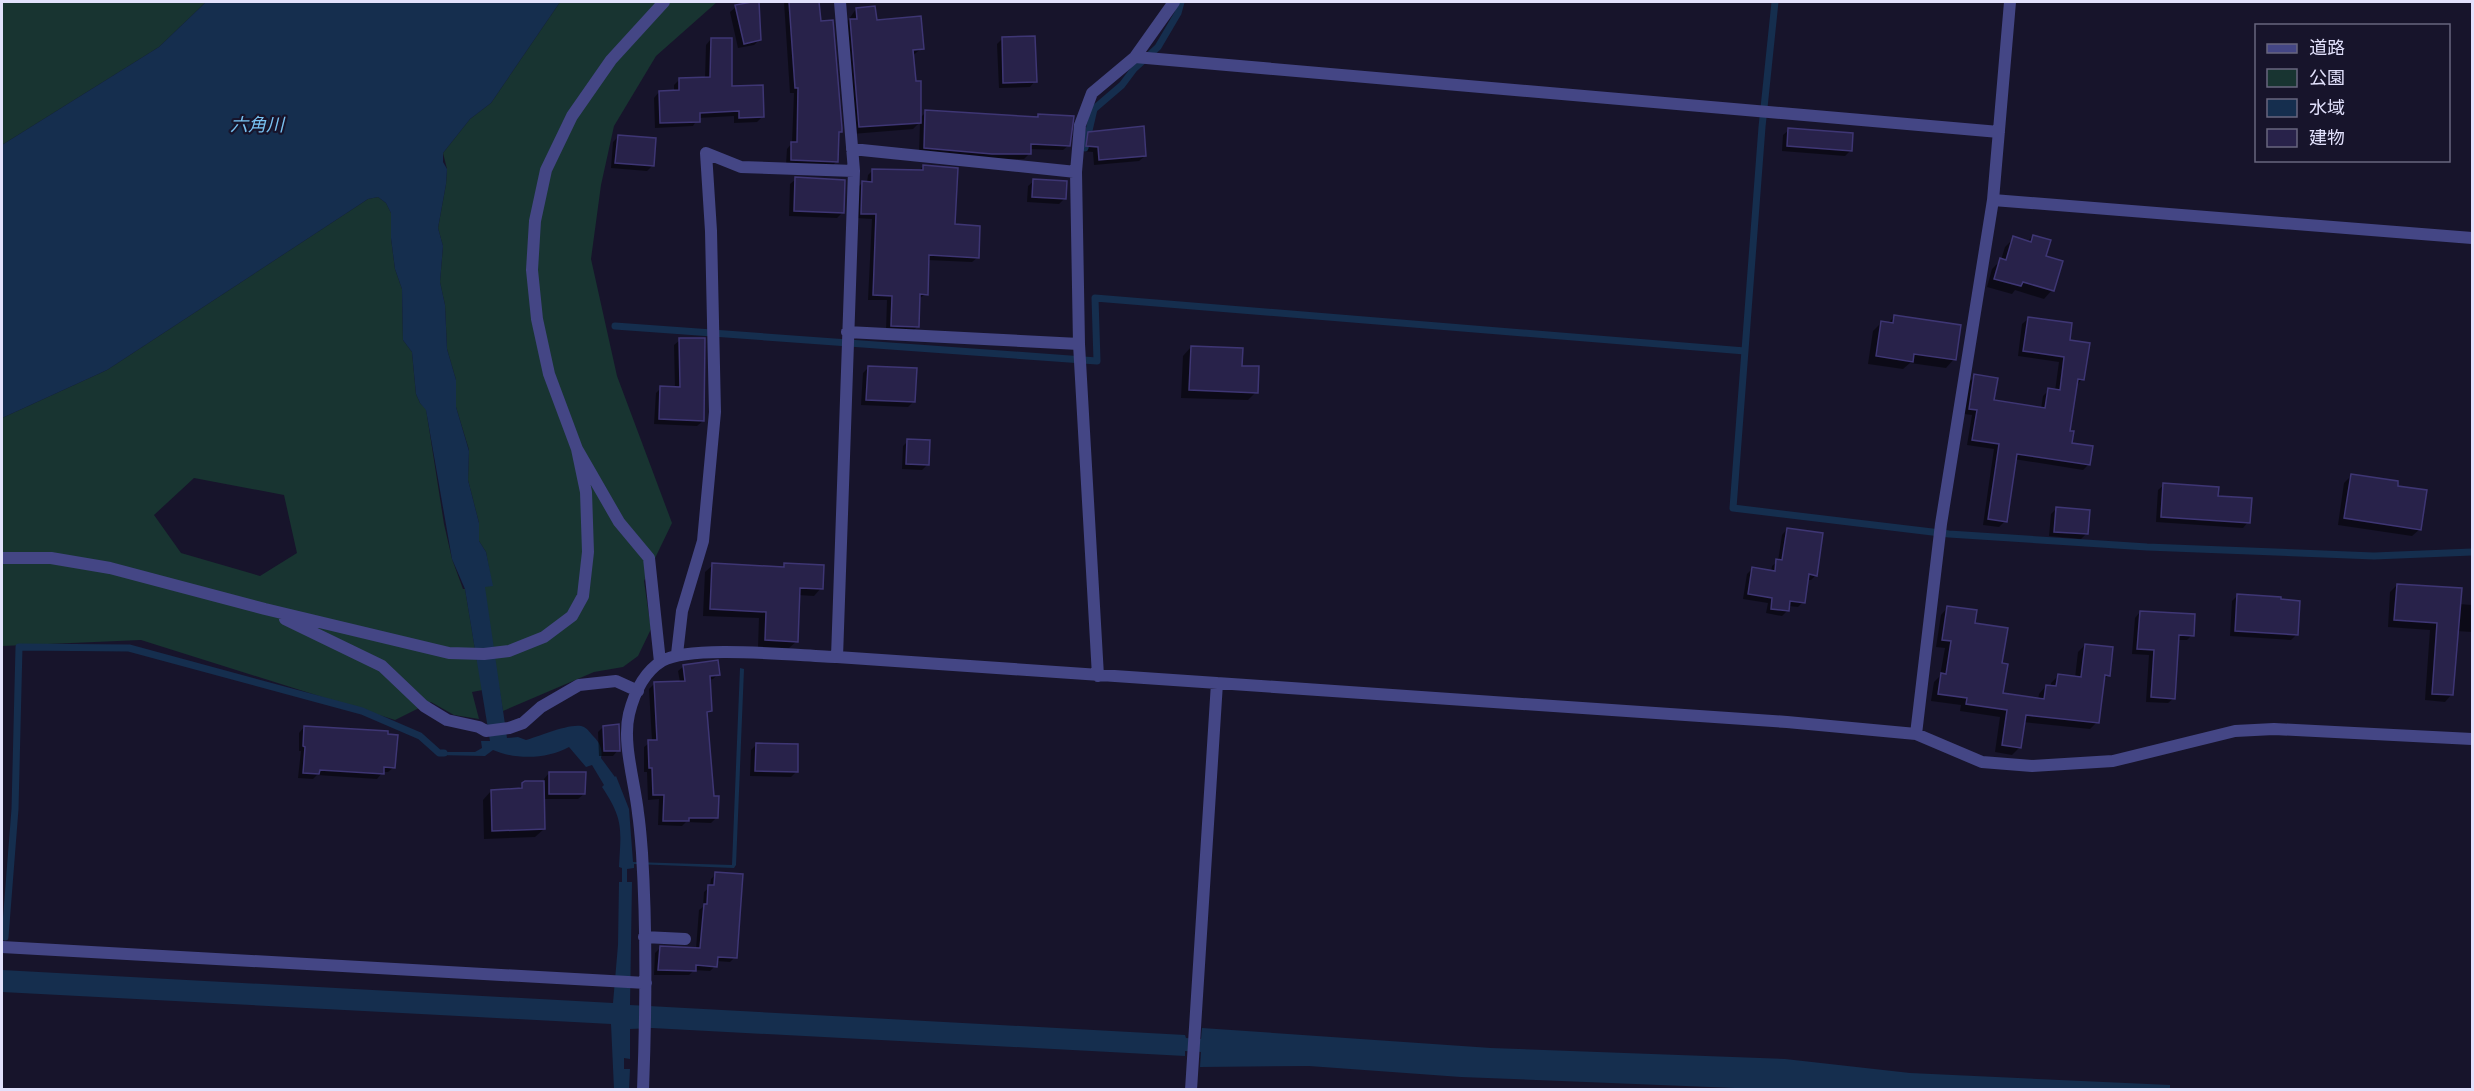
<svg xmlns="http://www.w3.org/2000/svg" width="2474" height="1091" font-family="'Open Sans','Noto Sans JP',sans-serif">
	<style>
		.green { fill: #183431; fill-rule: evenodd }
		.water { fill: #152e4e }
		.shadow { fill: #0007 }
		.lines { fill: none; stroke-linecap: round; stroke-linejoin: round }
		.stream { stroke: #152e4e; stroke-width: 7 }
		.building { fill: #28224a; stroke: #3e3674; stroke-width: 1.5 }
		.street { stroke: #444685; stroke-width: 12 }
		.labels { text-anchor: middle; stroke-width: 4.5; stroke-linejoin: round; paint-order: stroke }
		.water-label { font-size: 18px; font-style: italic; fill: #79c2f2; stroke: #17142b }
	</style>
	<rect width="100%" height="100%" fill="#17142b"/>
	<path class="green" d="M2 2H206L159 47 2 145Z
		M560 2H717L656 56 614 126 601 185 591 259 617 376 672 523 644 581 651 629 638 656 623 667 594 672 503 711 499 687 472 692 479 719 454 715 431 702 395 720 141 640 2 646V418L107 370 368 199 378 197 386 203 391 213V238L395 269 402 289 403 340 412 352 416 394 420 403 426 409 444 524 452 559 463 589H465L477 661 485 586H492L486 552 479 541V523L468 480 469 450 456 407V380L447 349 445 305 440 282 443 246 438 228 446 184 447 169 443 153 470 119 491 103ZM194 478 284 495 297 553 260 576 181 553 154 515Z"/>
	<path class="water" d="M206 2H560L491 103 470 119 443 153V162L447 169 446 184 438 228 443 246 440 282 445 305 447 349 456 380V407L469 451 468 480 479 523V541L486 552 493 586 485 587 507 738 518 737 526 740C537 737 574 721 584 727 588 729 591 734 594 737 600 743 603 750 601 758L615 777 616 776 629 809 633 862 732 865 740 668 744 669 736 865 734 868 634 864V868L627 869V882H632L630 1005 1185 1035 1186 1038 1201 1039 1202 1028 1491 1048 1785 1059 1910 1073 2170 1085V1089H1759L1461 1077 1309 1066 1200 1067 1201 1052 1185 1051V1056L652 1028 630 1029V1059L624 1058V1069H630L629 1089H614L611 1024 2 992V970L613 1003 618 945 619 882H622V868L619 867C621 829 624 820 602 787L604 785 592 765 586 767 569 747C548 759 516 760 493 750L485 756 437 755V752H475L482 748 481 741H490L465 589 452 559 426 410 420 403 416 394 412 352 403 340 402 289 395 269 391 238V213L386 203 378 197 368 199 107 370 2 418V145L159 47Z"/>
	<path class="shadow" d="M758 2 760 39 754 45 738 48 730 12 736 7Z
		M784 2H818L819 23 840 132 837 135 836 162 831 167 786 165 787 149 792 143 794 93H790Z
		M856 9 922 48 912 56 920 118 926 112 1036 118 1038 116 1069 145 1063 150 1029 149V154L1024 159H986L919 153 920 122 913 129 852 134 843 28Z
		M711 39 730 87 763 116 757 122 734 123V116L698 118 693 126 655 128 654 98 659 92H674V85L679 80 705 79 706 45Z
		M1002 39 1035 81 1030 87 999 88 997 44Z
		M1789 130 1851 150 1845 156 1782 151 1783 135Z
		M1088 133 1145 156 1139 161 1094 165 1093 152 1082 151 1083 139Z
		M618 137 653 165 647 171 611 168 613 142Z
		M923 166 954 226 978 257 972 262 927 260 926 294 918 299 917 327 912 332 886 331 887 300H868L872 219 856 218 857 188 862 183H867L868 175 873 170 918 172Z
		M796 179 843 212 837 218 789 216 790 184Z
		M1034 181 1065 198 1059 204 1027 202 1028 186Z
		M2033 236 2044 257 2052 290 2044 299 2015 290 2012 294 1987 287 1992 269 2001 260 2005 247 2014 238 2027 242Z
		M1895 316 1954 359 1946 368 1910 363 1903 369 1868 364 1873 331 1882 322 1888 323Z
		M2028 319 2068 341 2082 379 2077 385 2069 432 2070 445 2089 464 2083 470 2014 459 2005 521 1999 527 1983 525 1994 449 1967 445 1972 415 1964 414 1969 382 1975 376 1993 401 2041 409 2043 396 2049 390 2055 391 2059 362 2018 356 2022 324Z
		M680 340 703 421 697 426 654 424 656 393 661 388H675L674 345Z
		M1191 347 1256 392 1248 400 1181 398 1183 356Z
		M868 368 914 401 908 407 861 405 863 373Z
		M908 441 927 465 922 470 902 469 903 446Z
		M2351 476 2396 487 2420 529 2412 536 2338 525 2344 483Z
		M2164 485 2248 522 2243 528 2156 522 2158 490Z
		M2056 509 2087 533 2081 539 2049 536 2051 514Z
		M1787 529 1816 575 1811 580H1807L1803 602 1798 607 1788 606 1787 611 1782 616 1766 613 1768 603 1743 599 1747 574 1752 569 1771 572 1772 566 1778 561 1782 535Z
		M713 565 781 568 785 565 821 588 814 596 798 595 797 641 789 648 758 647 759 618 703 616 705 572Z
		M2397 585 2459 604 2472 605V632L2456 631 2452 694 2445 702 2425 700 2430 630 2388 627 2390 592Z
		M2238 595 2296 635 2291 640 2230 636 2232 601Z
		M1948 607 1974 625 2001 664 2002 694 2038 700 2039 694 2046 686 2051 687V683L2058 676 2075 678 2078 652 2085 645 2109 675 2102 681 2097 722 2090 729 2023 722 2020 747 2012 755 1995 752 2000 717 1960 711 1961 705 1931 701 1934 682 1940 676 1945 648 1936 647 1941 615Z
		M2140 612 2192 635 2187 640H2177L2174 698 2168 703 2146 702 2149 655 2132 654 2135 618Z
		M684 666 718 674 713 679 709 680 711 711 706 715 712 797 716 818 711 823 686 822 682 826 658 825 659 799 648 800 647 772H644V747L652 741 649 689 654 684 680 682 678 671Z
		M304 727 394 767 388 772H383L377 779 317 775 313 779 298 778 301 751H299V733Z
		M603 727 618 750 613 756H599L598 732Z
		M757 744 796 772 791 777 750 776 751 750Z
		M549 773 584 794 578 799H543L544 829 535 837 484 839 483 800 491 791 517 790 523 785 544 782V779Z
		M716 874 735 957 730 962 716 961 715 966 710 971 694 970 689 975H654L655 953 660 948 696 949 699 910 703 907 704 892 710 887 711 879Z"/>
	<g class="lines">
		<path class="stream" d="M1775 2 1762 127 1733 508 1949 534 2147 547 2374 556 2472 552
			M1085 148 1094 109 1122 85 1134 69 1158 47 1178 13 1181 2
			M615 326 1097 361 1095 298 1745 351
			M5 937 15 809 19 647 129 648 362 711 420 736 439 753H444"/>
	</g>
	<path class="building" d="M752 2H759L761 40 744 44 735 5Z
		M789 2H819L821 21 833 20 842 128V132H839L838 162 791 160V142H797L798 88H795Z
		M875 6 877 20 921 16 924 49 913 50 916 81H921V123L859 127 850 19H857L856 8Z
		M1035 36 1037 82 1003 83 1002 37Z
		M711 38H732V86L763 85 764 117 739 118V111L700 113V122L660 123 659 91 679 90V78L710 77Z
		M925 110 1038 117V114L1074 116 1070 146 1031 144V154H992L924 148Z
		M1144 126 1146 156 1099 160 1098 147 1086 146 1088 132Z
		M1788 128 1853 133 1852 151 1787 146Z
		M618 135 656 138 654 166 615 163Z
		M923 165 958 168 955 224 980 226 979 258 929 255 928 295 920 294 919 327 891 326 892 296 873 295 876 214H861L862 181 872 182V169L923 170Z
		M795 177 845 180 844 213 794 211Z
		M1033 179 1067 181 1066 199 1032 197Z
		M2033 235 2051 240 2046 256 2063 261 2054 291 2023 282 2021 286 1994 279 2000 258 2006 260 2013 236 2031 242Z
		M1894 315 1961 325 1956 360 1914 354 1913 362 1876 356 1881 321 1893 323Z
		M2028 317 2072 323 2070 340 2090 343 2084 380 2078 379 2070 431H2074L2072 443 2093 446 2090 465 2017 454 2007 522 1988 519 1999 444 1972 440 1977 410 1969 409 1974 374 1998 378 1994 400 2045 408 2048 388 2060 390 2064 357 2023 351Z
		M679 338H705L704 421 659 419 660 386 680 387Z
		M1191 346 1243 348 1242 366H1259L1258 393 1189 390Z
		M868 366 917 368 915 402 866 400Z
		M907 439 930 440 929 465 906 464Z
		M2351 474 2398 481V486L2427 490 2421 530 2344 518Z
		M2163 483 2219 487 2218 496 2252 498 2250 523 2161 517Z
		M2056 507 2090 510 2088 534 2054 532Z
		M1787 528 1823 533 1817 576 1809 574 1805 603 1790 601 1789 611 1771 609 1772 598 1748 594 1752 567 1775 571 1776 559 1782 560Z
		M712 563 784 567V563L824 565 823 589 800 588 798 642 765 640 766 612 710 609Z
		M2397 584 2462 588 2453 695 2432 694 2437 623 2394 620Z
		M2237 594 2281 597V599L2300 601 2298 635 2235 631Z
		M1947 606 1977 610 1975 623 2008 628 2002 663 2008 664 2003 693 2044 699 2046 685 2056 686 2058 674 2081 677 2085 644 2113 647 2110 676 2105 675 2099 723 2026 715 2021 748 2002 745 2007 710 1966 704 1967 698 1938 694 1941 673 1946 674 1951 641 1942 640Z
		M2140 611 2195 614 2194 636 2179 635 2175 699 2151 697 2154 650 2137 649Z
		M718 660 720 675 710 676 712 711 707 712 714 796H719L718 818H689V821H663L664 795H653L652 768H649L648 740H657L654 682 685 681 683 665Z
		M619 724 620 751H604L603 726Z
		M304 726 388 731V734L398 735 395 768 384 767V774L320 770 319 774 303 773 305 747 303 746Z
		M756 743 798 744V772L755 771Z
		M549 772H586L585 794H549Z
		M525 781H544L545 829 492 831 491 790 522 788V783Z
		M715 872 743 874 737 958 718 957 717 967 696 965V971L658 970 660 946 700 948 704 904H707L708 885H714Z"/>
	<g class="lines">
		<path class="street" d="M1135 57 1999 132
			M852 149 1076 172
			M1993 200 2472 238
			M847 332 1079 344
			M2 558H51L110 568 265 609 449 653 484 654 509 651 544 637 572 616 583 596 588 552 586 492 577 449
			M285 619 382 666 424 706 447 720 479 727 486 731 509 728 523 723 541 707 579 685 616 681 638 691
			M677 654 682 611 703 541 715 412 711 231 706 153 741 167 854 171
			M837 657 854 171 840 2
			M660 662 649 558 619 522 577 449 549 374 537 319 532 270 535 221 546 170 572 116 611 60 664 2
			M1098 676 1079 344 1076 172 1080 125 1092 93 1135 57 1174 2
			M1916 734 1941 524 1993 200 2010 2
			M644 937 685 939
			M2 947 646 983
			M643 1090C646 1011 647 932 642 853 641 840 640 826 638 813 635 783 622 743 629 714 634 694 644 672 662 661 691 644 799 656 837 657L1787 722 1916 734 1982 762 2032 766 2113 761 2235 731 2274 729 2472 739
			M1191 1090 1217 683"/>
	</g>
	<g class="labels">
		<g class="water-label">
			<text x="257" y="131">六角川</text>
		</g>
	</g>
	<rect width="2474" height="1091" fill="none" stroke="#e2e1fc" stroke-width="6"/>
	<rect x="2255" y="24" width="195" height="138" fill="#17142b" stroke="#68667f" stroke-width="1.5"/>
	<rect x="2267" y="44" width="30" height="9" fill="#444685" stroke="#68667f" stroke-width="1.5"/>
	<text x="2309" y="54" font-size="18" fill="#e2e1fc">道路</text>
	<rect x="2267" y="69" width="30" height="18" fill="#183431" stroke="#68667f" stroke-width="1.5"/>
	<text x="2309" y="84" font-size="18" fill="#e2e1fc">公園</text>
	<rect x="2267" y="99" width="30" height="18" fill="#152e4e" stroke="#68667f" stroke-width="1.5"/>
	<text x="2309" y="114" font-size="18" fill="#e2e1fc">水域</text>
	<rect x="2267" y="129" width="30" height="18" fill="#28224a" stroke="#68667f" stroke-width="1.5"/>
	<text x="2309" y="144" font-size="18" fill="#e2e1fc">建物</text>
</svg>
